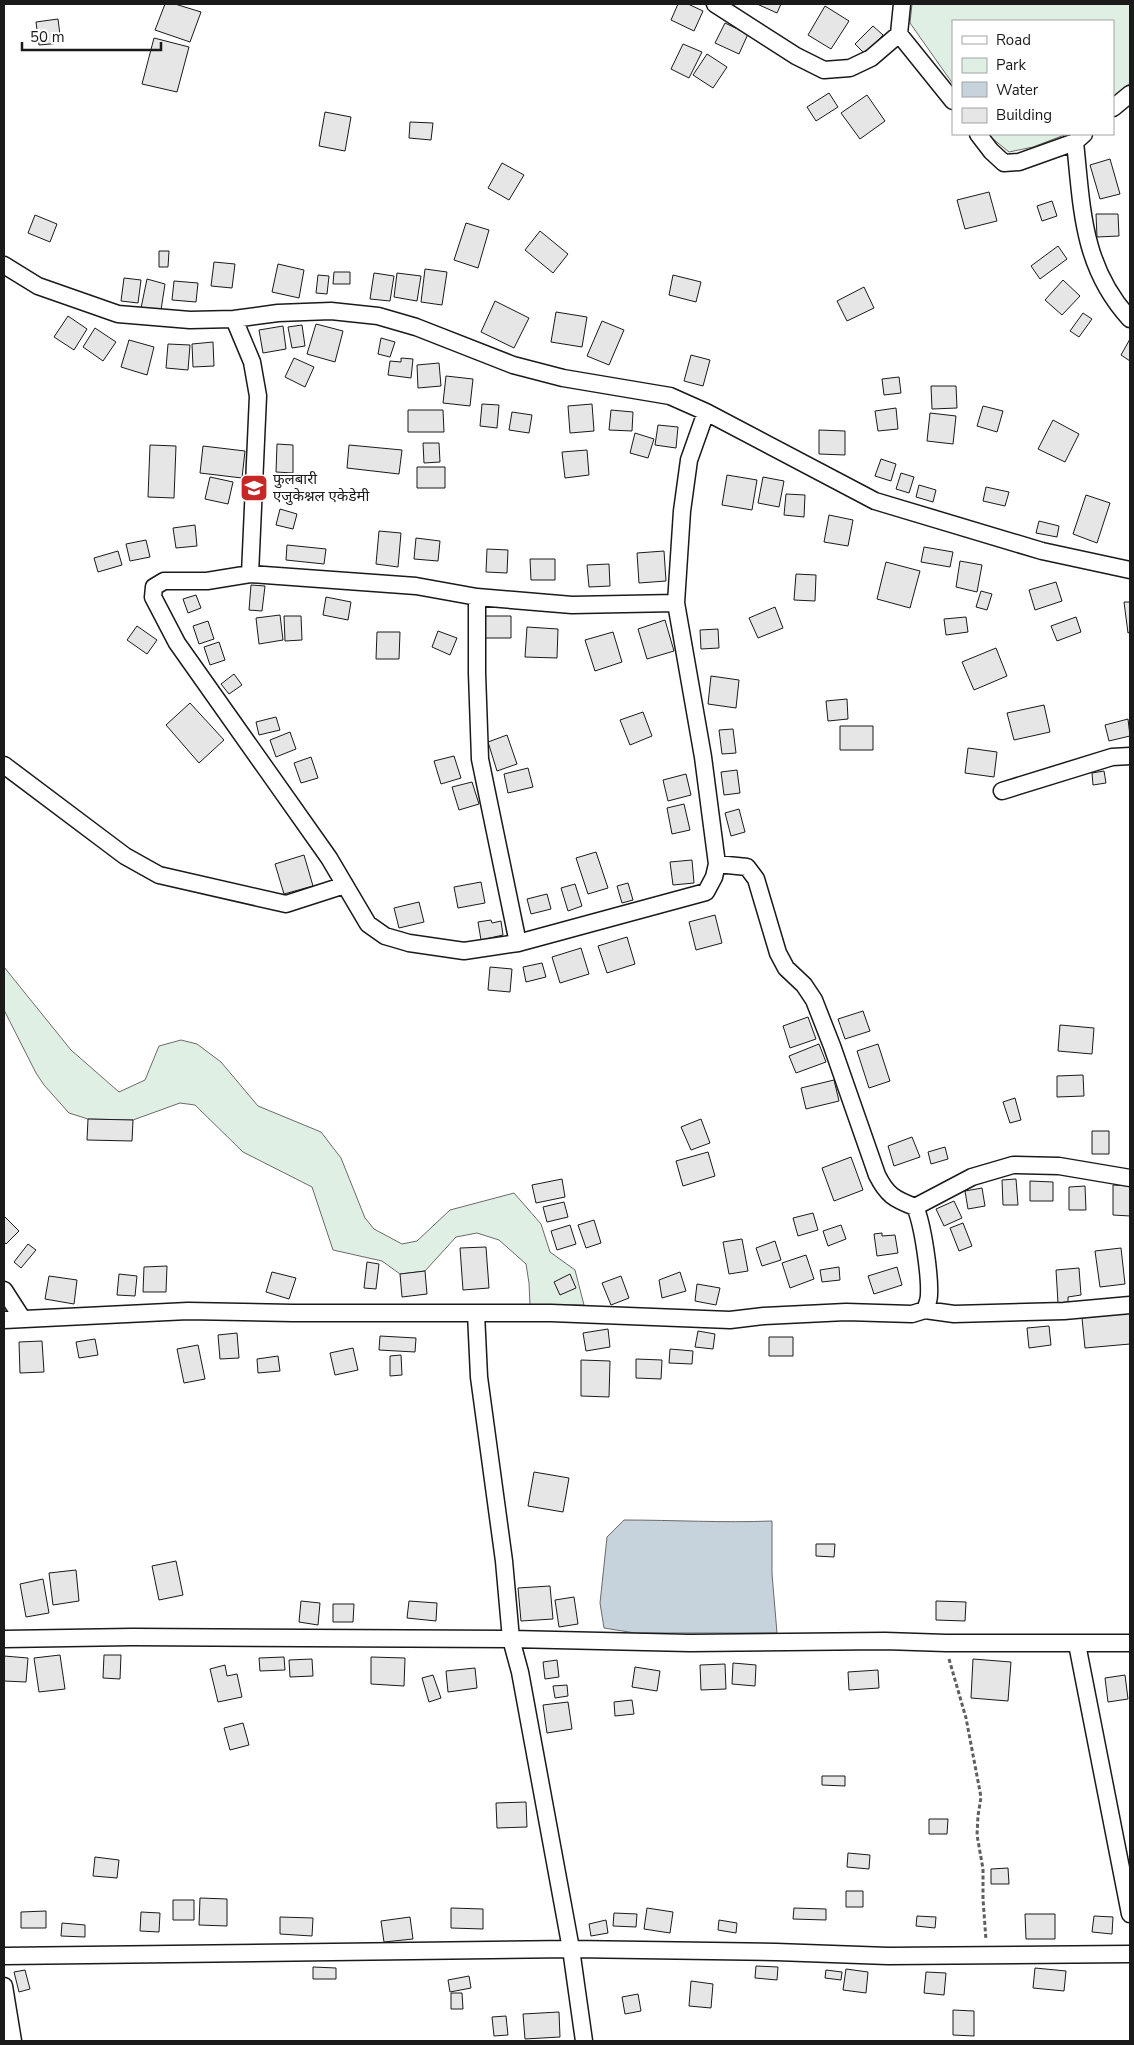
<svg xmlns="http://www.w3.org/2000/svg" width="1134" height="2045" font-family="'Nunito Sans','Noto Sans Devanagari',sans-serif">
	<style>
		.green { fill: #e0efe3; stroke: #6a6a6a }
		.water { fill: #c6d2dc; stroke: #6a6a6a }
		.building { fill: #e6e6e6; stroke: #1a1a1a }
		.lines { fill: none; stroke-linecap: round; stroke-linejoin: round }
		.street-casing { stroke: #1a1a1a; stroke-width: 19 }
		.path { stroke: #5f5f5f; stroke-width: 3; stroke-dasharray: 4 2.5; stroke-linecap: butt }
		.street { stroke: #fff; stroke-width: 16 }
		.labels { text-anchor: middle; stroke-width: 4; stroke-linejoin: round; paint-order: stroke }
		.poi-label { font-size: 15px; fill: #1a1a1a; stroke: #fff; text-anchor: start }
	</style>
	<rect width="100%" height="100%" fill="#fff"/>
	<path class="green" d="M912 4H1130V83L1113 98V21H953V84L910 23Z
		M987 134H1067L1033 147 1009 152Z
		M4 967 71 1050 119 1092 145 1080 159 1046 181 1040 197 1044 221 1062 258 1106 321 1132 341 1158 365 1218 374 1229 402 1244 417 1241 450 1210 514 1193 541 1224 550 1252 575 1270 584 1305H530L529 1283 526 1264 499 1240 477 1233 456 1237 425 1271 400 1274 382 1261 333 1250 312 1187 243 1152 195 1105 180 1103 133 1120 88 1119 69 1113 44 1085 36 1073 4 1010Z"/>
	<path class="water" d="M624 1520C674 1520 723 1523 772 1521V1574L777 1633H635L604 1628 600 1603 607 1537Z"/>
	<path class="building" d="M165 4H175L201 12 190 42 155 30Z
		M678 4H688L703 11 694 31 671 20Z
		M757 4H781L777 13Z
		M825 6 849 21 831 49 808 35Z
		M58 19 61 43 39 45 36 22Z
		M725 23 748 34 739 54 715 43Z
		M873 26 883 35 865 54 855 44Z
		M154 38 189 47 177 92 142 84Z
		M683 44 702 52 689 78 671 69Z
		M707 54 727 67 713 88 693 75Z
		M829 93 838 107 816 121 807 107Z
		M867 95 885 121 860 139 841 113Z
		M325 112 351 117 345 151 319 146Z
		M410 122 433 123 431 140 409 138Z
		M1110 159 1120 194 1100 199 1090 165Z
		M502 163 524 175 509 200 488 188Z
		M989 192 997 221 965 229 957 200Z
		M1052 201 1057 216 1042 221 1037 206Z
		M1096 214H1118L1119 236 1097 237Z
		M35 215 57 224 50 242 28 233Z
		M466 223 489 230 478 268 454 260Z
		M540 231 568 254 553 273 525 250Z
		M1058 246 1067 259 1040 279 1031 266Z
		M159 251H169L168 267H159Z
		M214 262 235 264 232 288 211 286Z
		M278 264 304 270 299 298 272 292Z
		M425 269 447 272 442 305 421 302Z
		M334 272H350V284H333Z
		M374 273 394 276 390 301 370 299Z
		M397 273 421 276 417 301 394 297Z
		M318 275 329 276 327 294 316 293Z
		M673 275 701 282 696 302 669 295Z
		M124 278 141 280 138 303 121 301Z
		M147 279 165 284 161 310 141 308Z
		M1063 280 1080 296 1062 315 1045 300Z
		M174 281 198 283 196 302 172 300Z
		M864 287 874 308 847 321 837 301Z
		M495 301 529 318 514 348 481 332Z
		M556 312 587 317 582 347 551 342Z
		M1083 313 1092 319 1079 337 1070 331Z
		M68 316 87 329 74 350 54 337Z
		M602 321 624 330 609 365 587 356Z
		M316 324 343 331 335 362 307 354Z
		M302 325 305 346 292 348 288 327Z
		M283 326 286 349 263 353 259 330Z
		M95 328 116 342 103 361 83 347Z
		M381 338 395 342 390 357 378 354Z
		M1130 339V361L1121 355Z
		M129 340 154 347 147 375 121 367Z
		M213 342 214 366 193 367 192 344Z
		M168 344 190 345 188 370 166 368Z
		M691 355 710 360 703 386 684 381Z
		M294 358 314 367 305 387 285 377Z
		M401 358 413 359 411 378 388 375 390 361 401 362Z
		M439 363 441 386 418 388 417 365Z
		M446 376 473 379 470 406 443 403Z
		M899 377 901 393 884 395 882 379Z
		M931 386H956L957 408 932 409Z
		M482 404 499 405 497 428 480 426Z
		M592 404 594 431 570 433 568 406Z
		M983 406 1003 411 997 432 977 426Z
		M896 408 898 429 878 431 875 411Z
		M408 410H443L444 432H408Z
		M611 410 633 412 632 431 609 430Z
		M512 412 532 415 529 433 509 430Z
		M930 413 956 416 953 444 927 441Z
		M1053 420 1079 434 1065 462 1038 449Z
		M658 425 678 427 676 448 655 445Z
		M819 430 845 431V455L819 454Z
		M635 433 654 439 648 458 630 453Z
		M423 443H439L440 462 424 463Z
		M277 444 293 445V473L276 472Z
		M150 445 176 446 174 498 148 497Z
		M349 445 402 450 399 474 347 468Z
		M203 446 245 451 242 478 200 473Z
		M587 450 589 475 565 478 562 452Z
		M881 459 896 464 891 481 875 476Z
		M417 467H445V488H417Z
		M901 473 914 477 909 493 896 489Z
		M727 475 757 480 752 510 722 505Z
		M210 477 233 482 228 504 205 499Z
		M763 477 784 481 779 507 758 503Z
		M919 485 936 490 933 502 916 497Z
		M986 487 1009 492 1005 506 983 501Z
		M786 494 805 495 804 517 784 515Z
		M1086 495 1110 503 1097 543 1073 534Z
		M280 509 297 514 293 529 276 525Z
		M829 515 853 520 848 546 824 542Z
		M1039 521 1059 526 1057 537 1036 533Z
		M195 525 197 546 176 548 173 528Z
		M379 531 401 533 398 567 376 564Z
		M416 538 440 541 438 561 414 559Z
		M146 540 150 557 130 561 126 544Z
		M287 545 326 549 324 564 286 560Z
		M924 547 953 552 950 567 921 562Z
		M487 549 508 550 507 573 486 572Z
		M118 551 122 565 98 572 94 558Z
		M664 551 666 581 639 583 637 553Z
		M530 559H555V580H531Z
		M960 561 982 565 977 592 956 587Z
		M886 562 920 571 910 608 877 599Z
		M609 564 610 586 589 587 587 565Z
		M796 574 816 575 815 601 794 600Z
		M1056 582 1062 601 1035 610 1029 590Z
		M251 585 265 586 262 611 249 610Z
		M981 591 992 594 987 610 976 607Z
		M196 595 201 608 188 613 183 599Z
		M326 597 351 602 348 620 323 615Z
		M1124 602H1130V632L1128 633Z
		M775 607 783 628 758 638 749 618Z
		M280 615 283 640 259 644 256 618Z
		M284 616H301L302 640 285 641Z
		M483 616H511V638H483Z
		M966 617 968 632 946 635 944 619Z
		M1076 617 1081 632 1057 641 1051 626Z
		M665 620 674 651 647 659 638 629Z
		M208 621 214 639 199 644 193 626Z
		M137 626 157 640 147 654 127 640Z
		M527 627 558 629 557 658 525 657Z
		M718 629 719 648 701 649 700 630Z
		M438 631 457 638 450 655 432 647Z
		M377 632H400L399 659H376Z
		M613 632 622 662 595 671 585 640Z
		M219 642 225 660 210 665 204 647Z
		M996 648 1007 676 974 690 962 662Z
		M234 674 242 685 229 694 221 684Z
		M711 676 739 680 736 708 708 704Z
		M847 699 848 719 828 721 826 701Z
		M190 703 224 740 199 763 166 725Z
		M1044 705 1050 732 1014 740 1007 713Z
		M643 712 652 736 630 745 620 720Z
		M276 717 280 730 259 735 256 722Z
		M1128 719 1130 736 1109 741 1105 725Z
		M840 726H873V750H840Z
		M733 729 736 753 722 754 719 730Z
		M290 732 296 749 276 757 270 740Z
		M507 735 517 764 497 771 488 742Z
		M968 748 997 752 994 777 965 773Z
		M454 756 461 778 441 784 434 761Z
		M311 757 318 778 301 783 294 763Z
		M528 768 533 787 508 793 504 774Z
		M737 770 740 793 724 795 721 772Z
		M1104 771 1106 783 1093 785 1092 773Z
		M686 774 691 795 668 801 663 780Z
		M472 782 479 804 459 810 452 787Z
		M684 804 690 830 672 834 667 808Z
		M739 809 745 832 731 836 725 813Z
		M596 852 608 888 588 894 576 858Z
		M304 855 313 886 284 894 275 864Z
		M692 860 694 883 673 885 670 862Z
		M481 882 485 903 458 908 454 887Z
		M628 883 633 900 622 903 617 886Z
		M575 884 582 906 568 911 561 888Z
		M547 894 551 909 531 914 527 899Z
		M419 902 424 922 399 928 394 908Z
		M715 915 722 943 696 950 689 922Z
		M491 920 492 923 501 921 503 935 481 940 478 922Z
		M627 937 635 964 607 973 598 946Z
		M581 948 589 974 560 983 552 957Z
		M542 963 546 977 526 982 523 967Z
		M490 967 512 969 510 992 488 990Z
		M863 1011 870 1031 845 1039 838 1019Z
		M808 1017 816 1039 790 1048 783 1026Z
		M1060 1025 1094 1028 1092 1054 1058 1051Z
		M819 1044 826 1062 796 1073 789 1056Z
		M878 1044 890 1081 869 1088 857 1051Z
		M1083 1075 1084 1096 1057 1097V1076Z
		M834 1080 839 1101 806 1109 801 1088Z
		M1015 1098 1021 1120 1010 1123 1003 1102Z
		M88 1119 133 1120 132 1141 87 1140Z
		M701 1119 710 1143 691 1150 681 1127Z
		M1092 1131H1109V1154H1092Z
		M912 1137 920 1157 894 1166 888 1146Z
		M945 1147 948 1159 931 1164 928 1152Z
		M708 1152 715 1176 683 1186 676 1161Z
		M851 1157 863 1190 834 1201 822 1168Z
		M562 1179 565 1197 536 1203 532 1185Z
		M1016 1179 1018 1205H1003L1002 1180Z
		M1030 1181 1053 1182V1201H1030Z
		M1113 1185 1130 1186V1216L1113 1215Z
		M1085 1186 1086 1210H1069V1187Z
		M982 1188 985 1206 968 1209 965 1191Z
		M954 1201 962 1218 944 1226 936 1209Z
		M564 1202 568 1217 547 1222 543 1207Z
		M813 1213 818 1230 798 1236 793 1218Z
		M4 1216 19 1231 6 1244 4 1242Z
		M594 1220 601 1243 586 1248 578 1225Z
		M963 1223 972 1246 959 1251 950 1228Z
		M570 1225 576 1244 557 1250 551 1231Z
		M841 1225 846 1239 828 1246 823 1231Z
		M882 1233V1236L895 1235 898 1253 877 1256 874 1234Z
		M742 1239 748 1271 729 1274 723 1242Z
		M775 1241 781 1260 762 1266 756 1248Z
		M28 1244 36 1250 21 1268 14 1262Z
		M486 1247 489 1288 463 1290 460 1248Z
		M1121 1248 1125 1284 1100 1287 1095 1251Z
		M806 1255 814 1279 790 1288 782 1263Z
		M367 1262 379 1264 376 1289 364 1288Z
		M167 1266 166 1292H143L144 1267Z
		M839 1267 840 1280 822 1282 820 1270Z
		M897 1267 902 1285 874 1294 868 1276Z
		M1079 1268 1081 1295 1068 1297V1302L1058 1303 1056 1270Z
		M425 1271 427 1294 402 1297 400 1274Z
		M272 1272 296 1278 289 1299 266 1292Z
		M680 1272 686 1291 662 1298 659 1280Z
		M119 1274 137 1276 135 1296 117 1295Z
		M570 1274 576 1288 560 1295 554 1282Z
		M49 1276 77 1280 74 1304 45 1299Z
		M621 1276 629 1298 611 1305 602 1283Z
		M697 1284 720 1288 716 1305 695 1301Z
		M1130 1313V1344L1085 1348 1082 1318Z
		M1049 1326 1051 1345 1029 1348 1027 1328Z
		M608 1329 610 1347 586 1351 583 1333Z
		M698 1331 715 1334 713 1349 695 1347Z
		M237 1333 239 1358 220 1359 218 1335Z
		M380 1336 416 1338 415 1352 379 1350Z
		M769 1337H793V1356H769Z
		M95 1339 98 1355 79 1358 76 1342Z
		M42 1341 44 1372 20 1373 19 1342Z
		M198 1345 205 1379 184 1383 177 1349Z
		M353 1348 358 1370 335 1375 330 1353Z
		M670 1349 693 1351 692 1364 669 1363Z
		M401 1355 402 1375 390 1376V1356Z
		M278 1356 280 1371 258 1373 257 1359Z
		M636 1359 662 1360 661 1379 636 1378Z
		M581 1360 610 1361 609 1397 581 1396Z
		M534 1472 569 1478 563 1512 528 1506Z
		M816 1544H835L834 1557 816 1556Z
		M176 1561 183 1595 159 1600 152 1566Z
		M76 1570 79 1601 53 1605 49 1573Z
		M43 1579 49 1613 26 1617 20 1584Z
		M550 1586 553 1619 521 1621 518 1588Z
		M574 1597 578 1624 559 1627 555 1600Z
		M301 1601 320 1603 318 1625 299 1622Z
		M409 1601 437 1603 436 1621 407 1618Z
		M936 1601 966 1602 965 1621 936 1620Z
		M333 1604H354L353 1622H333Z
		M60 1655 65 1689 39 1692 34 1658Z
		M104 1655H121L120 1679 103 1678Z
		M4 1656 28 1658 26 1682 4 1681Z
		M284 1657 285 1670 260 1671 259 1658Z
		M371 1657 405 1658 404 1686 371 1684Z
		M312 1659 313 1676 290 1677 289 1660Z
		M973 1659 1011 1662 1008 1701 971 1698Z
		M557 1660 559 1677 545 1679 543 1662Z
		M733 1663 756 1665 755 1686 732 1684Z
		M725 1664 726 1689 701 1690 700 1665Z
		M225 1665 227 1676 237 1674 242 1697 218 1702 210 1669Z
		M635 1667 660 1671 657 1691 632 1687Z
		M475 1668 477 1688 448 1692 446 1671Z
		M878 1670 879 1688 849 1690 848 1672Z
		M433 1675 441 1698 429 1702 422 1678Z
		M1125 1675 1128 1699 1108 1702 1105 1678Z
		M567 1685 568 1696 555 1698 553 1686Z
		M632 1700 634 1714 615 1716 614 1702Z
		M568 1702 572 1729 547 1733 543 1705Z
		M243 1723 249 1745 230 1750 224 1728Z
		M822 1776H845V1786L822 1785Z
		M526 1802 527 1827 497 1828 496 1803Z
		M929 1819H948L947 1834H929Z
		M848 1853 870 1855 869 1869 847 1867Z
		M95 1857 119 1860 117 1878 93 1876Z
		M1008 1868 1009 1884H991V1869Z
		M846 1891H863V1907H846Z
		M200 1898 227 1899V1926L199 1925Z
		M173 1900H194V1920H173Z
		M451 1908 483 1909V1929L451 1928Z
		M647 1908 673 1912 670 1933 644 1929Z
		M794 1908 826 1909V1920L793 1919Z
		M46 1911V1928H21V1912Z
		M141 1912 160 1913 159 1932 140 1931Z
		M614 1913 637 1914 636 1927 613 1926Z
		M1025 1914H1055V1939H1026Z
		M917 1916 936 1917 935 1928 916 1926Z
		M1094 1916 1113 1917 1112 1934 1092 1932Z
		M280 1917 313 1918 312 1936 280 1934Z
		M410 1917 413 1939 384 1942 381 1921Z
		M606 1920 608 1933 591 1936 589 1924Z
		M719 1920 737 1923 736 1933 718 1930Z
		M62 1923 85 1925V1937L61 1936Z
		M756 1966 778 1967 777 1980 755 1978Z
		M313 1967 336 1968V1979H313Z
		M1035 1968 1066 1971 1064 1991 1033 1988Z
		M846 1969 868 1972 866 1993 843 1990Z
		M25 1970 30 1989 19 1992 14 1972Z
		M826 1970 842 1972 841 1980 825 1978Z
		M926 1972 946 1973 944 1995 924 1993Z
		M469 1976 471 1988 450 1992 448 1980Z
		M691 1981 713 1984 711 2008 689 2006Z
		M451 1993H462L463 2009H451Z
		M638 1994 641 2011 625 2014 622 1997Z
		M953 2010 974 2011V2036L953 2035Z
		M559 2012 560 2037 525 2039 523 2014Z
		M506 2016 508 2035 494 2036 492 2017Z"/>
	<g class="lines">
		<defs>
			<path id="street" d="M715 4 796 56 824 70 850 68 871 58 899 34
				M902 4 899 34 953 101
				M1113 108 1130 94
				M978 134 991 151 1004 163 1019 162 1075 142
				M1084 134 1075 142C1082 208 1082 267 1130 319
				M4 265 38 286 118 314 190 320 234 319 278 313 331 311 378 316 416 327 513 365 563 378 670 396 706 412 875 501 1042 551 1130 570
				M234 319 252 362 258 396 250 574 416 586 477 597 572 605 676 603 682 511 689 460 706 412
				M250 574 207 581H164L154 587 153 597 177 643 329 858 368 924 385 936 409 943 464 951 518 943 706 892 714 877 717 864
				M477 597V673L480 759 518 943
				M676 603 703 757 717 864 747 867 756 879 778 953 786 968 804 985 814 1000 832 1046 877 1175C887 1195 894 1199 915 1207 923 1224 930 1276 929 1295 929 1299 927 1305 925 1310
				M4 765 125 856 159 875 286 904 345 885
				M1002 791 1112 757 1130 756
				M915 1207 972 1177 1013 1165 1059 1166 1130 1178
				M4 1290 22 1318
				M476 1313 479 1377 504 1561 511 1639 520 1672 571 1949 584 2041
				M4 1320 188 1311 293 1313H551L730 1320 764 1316 846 1312 912 1314 925 1310 954 1314 1064 1311 1130 1305
				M4 1639 132 1637 511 1639 690 1643 885 1641 946 1643H1130
				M1077 1644 1130 1914
				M4 1956 571 1949 776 1952 888 1956 1130 1954
				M4 1986 13 2041"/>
		</defs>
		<use href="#street" class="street-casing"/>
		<path class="path" d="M949 1659 966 1718 981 1797 978 1816 977 1835 983 1869V1899L986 1940"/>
		<use href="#street" class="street"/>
	</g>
	<defs>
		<symbol id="school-square" viewBox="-11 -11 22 22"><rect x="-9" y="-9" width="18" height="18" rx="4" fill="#c62828" stroke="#fff"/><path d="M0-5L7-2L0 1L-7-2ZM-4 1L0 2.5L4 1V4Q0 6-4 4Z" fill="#fff"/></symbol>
	</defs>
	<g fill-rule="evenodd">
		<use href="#school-square" x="238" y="472" width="32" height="32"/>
	</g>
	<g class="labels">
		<g class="poi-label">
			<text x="273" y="484">फुलबारी<tspan x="273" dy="17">एजुकेश्नल एकेडेमी</tspan></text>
		</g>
	</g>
	<rect width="1134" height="2045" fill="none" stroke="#1a1a1a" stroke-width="10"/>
	<rect x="952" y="20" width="162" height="115" fill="#ffffff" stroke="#a3a3a3"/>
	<rect x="962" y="36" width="25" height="8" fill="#ffffff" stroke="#a3a3a3"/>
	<text x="996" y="45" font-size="15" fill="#1a1a1a">Road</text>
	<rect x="962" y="58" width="25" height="15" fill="#e0efe3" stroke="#a3a3a3"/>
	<text x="996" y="70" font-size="15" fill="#1a1a1a">Park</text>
	<rect x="962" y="82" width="25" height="15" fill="#c6d2dc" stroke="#a3a3a3"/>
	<text x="996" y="95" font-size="15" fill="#1a1a1a">Water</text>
	<rect x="962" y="108" width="25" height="15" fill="#e6e6e6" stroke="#a3a3a3"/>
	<text x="996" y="120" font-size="15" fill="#1a1a1a">Building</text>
	<path d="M22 42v8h139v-8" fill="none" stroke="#1a1a1a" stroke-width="2.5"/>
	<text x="30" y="42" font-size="15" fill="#1a1a1a" stroke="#ffffff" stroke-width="4" paint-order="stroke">50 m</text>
</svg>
